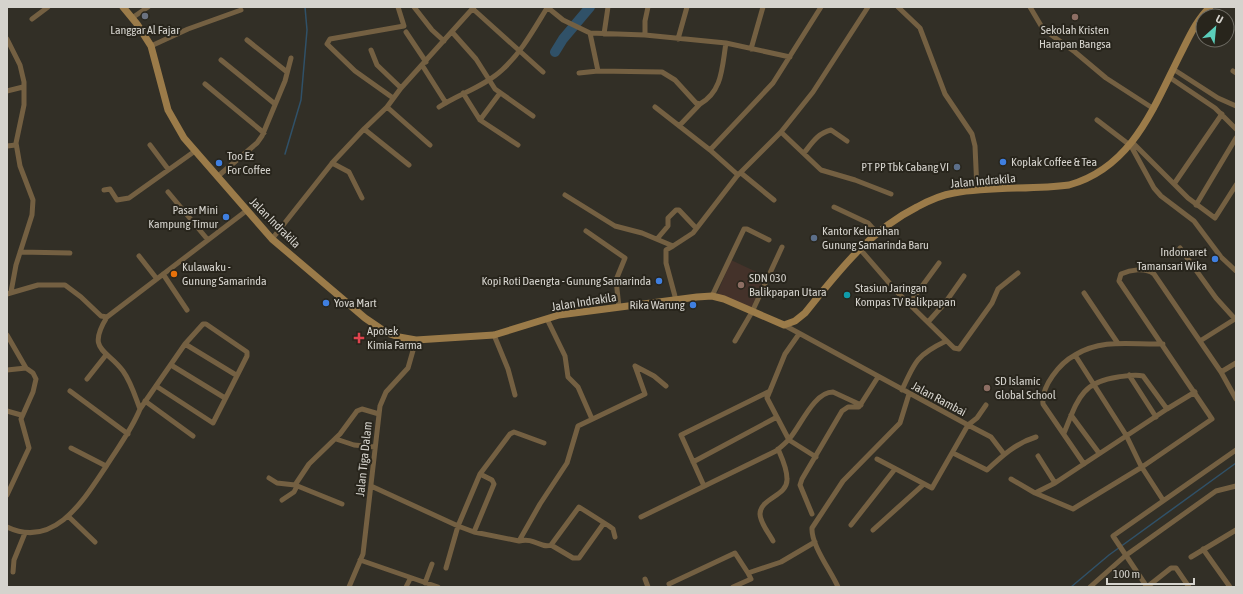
<svg xmlns="http://www.w3.org/2000/svg" width="1243" height="594" font-family="'Asap Condensed',sans-serif">
	<style>
		.education { fill: #44322a }
		.lines { fill: none; stroke-linecap: round; stroke-linejoin: round }
		.stream { stroke: #305168; stroke-width: 1.5 }
		.river { stroke: #305168; stroke-width: 10 }
		.street { stroke: #746042; stroke-width: 5 }
		.secondary { stroke: #9b7b49; stroke-width: 7 }
		.worship-dot { fill: #6b7280; stroke: #28251c; stroke-width: 1.5 }
		.education-dot { fill: #8d6e63; stroke: #28251c; stroke-width: 1.5 }
		.shop-dot { fill: #3f7fe0; stroke: #28251c; stroke-width: 1.5 }
		.service-dot { fill: #5c6f8a; stroke: #28251c; stroke-width: 1.5 }
		.food-dot { fill: #e8710a; stroke: #28251c; stroke-width: 1.5 }
		.culture-dot { fill: #0f9aa8; stroke: #28251c; stroke-width: 1.5 }
		.health-dot { fill: #e0444e; stroke: #28251c; stroke-width: 1.5 }
		.labels { text-anchor: middle; stroke-width: 4; stroke-linejoin: round; paint-order: stroke }
		.poi-label { font-size: 12px; fill: #d5d3cd; stroke: #28251c; text-anchor: start }
		.street-label { font-size: 12px; fill: #d5d3cd; stroke: #28251c }
	</style>
	<rect width="100%" height="100%" fill="#322f26"/>
	<path class="education" d="M731 260 765 276 751 309 717 294Z"/>
	<g class="lines">
		<path class="stream" d="M285 154 301 100 307 30 305 7
			M1071 587 1109 555 1236 463"/>
		<path class="river" d="M555 52 563 39 590 7"/>
		<path class="street" d="M414 7 432 30 444 41
			M547 7 563 20 590 33 645 35 726 43
			M868 7 813 92 781 132 821 170 855 180 891 194
			M898 7 920 28 945 94 972 134 975 146 977 190
			M1030 7 1043 29 1075 52 1106 78 1154 109
			M473 9 543 72
			M132 18 148 7
			M32 19 48 7
			M406 32 426 62
			M452 32 476 59 495 89 533 116
			M590 33 598 71 662 72 675 80 696 103 700 104C723 91 722 66 726 43L790 57
			M604 34 608 7
			M645 35V21L648 7
			M7 39 20 65 24 82V105L16 143 20 166 33 200 32 215 16 265 11 292
			M678 39 687 7
			M247 40 287 72
			M151 46 188 29 241 10
			M751 49 763 7
			M371 50 377 65 401 88
			M221 60 275 104
			M422 65 446 103
			M1173 69 1218 98 1236 106
			M1233 71 1236 73
			M579 73 598 71
			M1169 77 1215 108 1236 129
			M205 84 264 133
			M7 91 23 87
			M463 93 480 120 518 145
			M393 98 355 71 327 44 330 39 404 26 398 7
			M387 107 430 145
			M439 107C459 94 485 86 502 70 521 53 534 29 547 8
			M655 107 710 150 738 175
			M480 120 500 93
			M1097 120 1131 146 1154 188 1161 196 1194 221 1221 257 1236 271
			M679 126 700 104
			M364 129 409 165
			M1133 143 1188 198 1215 218 1236 185
			M150 145 168 169
			M7 146 16 145
			M710 150 773 83 821 7
			M804 153C812 143 818 133 831 130L847 141
			M332 163 349 172 362 198
			M741 173 774 200
			M217 177 257 143 262 136 285 81 291 58
			M1174 184 1222 114
			M104 190 110 189 117 200 129 198 195 151
			M168 192 208 240
			M565 195 615 226 642 233 673 246 693 233 737 176 781 132
			M1196 205 1236 138
			M834 207 868 223 877 233
			M586 231 625 258 616 280 619 307
			M272 239 333 162 364 129 387 107 401 88 474 7
			M657 239 668 226V218L676 210H679L696 228
			M673 246 666 250V263L676 300
			M859 248 898 293 954 348 959 349 992 303 998 289 1018 273
			M1180 248 1216 298 1235 319 1200 341
			M20 252 70 253
			M139 256 157 279
			M163 274 187 310
			M1084 293 1117 342
			M7 294 38 285H65L81 297 101 316 107 317
			M712 296 744 229H747L769 240
			M909 304 939 263
			M547 319 565 356 568 377 578 387 592 419
			M928 322 945 303 964 276
			M784 325 968 425 977 418 986 405
			M799 334 785 354 767 398 789 440 816 457
			M7 335 26 368 33 373 36 379 33 392 21 419 29 448 7 495
			M494 335 508 369 515 395
			M735 341 752 312 782 247
			M185 344 236 375
			M1163 344C1132 345 1103 338 1075 355L1126 435 1141 466 1163 500
			M1075 355C1060 363 1041 386 1043 404L1084 464
			M171 365 225 398
			M635 366 654 376 666 386
			M7 370 26 368
			M1221 372 1236 363
			M1129 375 1156 417
			M87 379 106 355
			M902 390C915 361 917 355 946 341
			M70 391 128 434
			M145 401 193 436
			M140 409 185 344 203 324H206L247 352V356L213 423 156 386
			M7 411 21 415
			M1071 415 1099 453
			M1064 433C1077 402 1080 382 1118 377 1126 376 1135 374 1143 376L1167 409 1195 392
			M336 439 354 445 375 447
			M71 448 106 466
			M953 453 987 470C1002 456 1016 443 1036 437
			M1038 456 1055 483
			M877 459 932 488 968 425 991 437 1004 454
			M693 462 777 417
			M269 478 277 483 295 485 342 504
			M1011 479 1035 493 1073 509 1142 467 1212 419 1119 281 1121 274C1130 270 1145 267 1154 274L1221 372 1236 399
			M295 485 309 464 340 434 357 411 362 409 379 414
			M371 486 458 526 474 532 519 541 540 504 567 463 578 426 645 394 635 366
			M704 486 681 435 770 391
			M1035 493 1055 483 1167 409
			M282 500 294 492 297 486
			M812 514 800 485 802 479 842 411 848 407H859L878 377
			M68 516 95 542
			M641 517 776 451C781 447 786 443 790 438 801 425 814 392 833 392L861 405
			M851 525 895 469
			M7 527C55 550 85 498 107 465 119 446 132 429 140 409 135 396 131 382 123 371 107 349 86 351 107 317L246 211
			M873 530 924 484
			M474 532 494 484 492 480 480 474
			M519 541C535 537 540 549 551 545L579 507 609 526 613 529 615 537
			M773 541C769 533 760 523 760 514 760 498 788 496 787 479 787 468 782 458 778 449
			M551 545 573 558H579L604 523
			M1203 549 1230 587
			M1191 557 1236 530
			M360 560 438 587
			M446 568 458 526 480 474 510 434 514 432 544 443
			M13 572 14 560 25 533
			M645 579 648 587
			M425 583 432 564
			M669 584 735 553 748 573 781 562 815 542
			M349 587 363 554 380 406 386 392 408 368 416 340
			M406 587 410 579
			M733 587 751 579 748 573
			M838 587C831 571 811 545 812 528L843 481 900 423 909 394
			M1090 587 1125 556 1216 491 1236 486
			M1147 587 1113 536 1236 450
			M1147 587 1171 568H1176L1189 587"/>
		<path class="secondary" d="M123 7 137 24 151 46 168 110 184 138 272 239 365 318 387 333 399 337 416 340 494 335 559 315 697 297 712 296 724 299 784 325 795 321 805 313C838 272 869 231 917 207 928 201 941 195 954 193 992 186 1031 190 1069 185 1133 167 1154 106 1181 53 1189 37 1197 19 1210 7"/>
	</g>
	<circle class="worship-dot" cx="145" cy="16" r="4"/>
	<g class="education-dot">
		<circle cx="1075" cy="17" r="4"/>
		<circle cx="741" cy="285" r="4"/>
		<circle cx="987" cy="388" r="4"/>
	</g>
	<g class="shop-dot">
		<circle cx="1003" cy="162" r="4"/>
		<circle cx="219" cy="163" r="4"/>
		<circle cx="226" cy="217" r="4"/>
		<circle cx="1215" cy="259" r="4"/>
		<circle cx="659" cy="281" r="4"/>
		<circle cx="326" cy="303" r="4"/>
		<circle cx="693" cy="305" r="4"/>
	</g>
	<g class="service-dot">
		<circle cx="957" cy="167" r="4"/>
		<circle cx="814" cy="238" r="4"/>
	</g>
	<circle class="food-dot" cx="174" cy="274" r="4"/>
	<circle class="culture-dot" cx="847" cy="295" r="4"/>
	<path class="health-dot" d="M357 332h4v4h4v4h-4v4h-4v-4h-4v-4h4z"/>
	<g class="labels">
		<g class="poi-label">
			<text x="145" y="34" text-anchor="middle">Langgar Al Fajar</text>
			<text x="1075" y="34" text-anchor="middle">Sekolah Kristen<tspan x="1075" dy="14">Harapan Bangsa</tspan></text>
			<text x="227" y="160">Too Ez<tspan x="227" dy="14">For Coffee</tspan></text>
			<text x="1011" y="166">Koplak Coffee &amp; Tea</text>
			<text x="949" y="171" text-anchor="end">PT PP Tbk Cabang VI</text>
			<text x="218" y="214" text-anchor="end">Pasar Mini<tspan x="218" dy="14">Kampung Timur</tspan></text>
			<text x="822" y="235">Kantor Kelurahan<tspan x="822" dy="14">Gunung Samarinda Baru</tspan></text>
			<text x="1207" y="256" text-anchor="end">Indomaret<tspan x="1207" dy="14">Tamansari Wika</tspan></text>
			<text x="182" y="271">Kulawaku -<tspan x="182" dy="14">Gunung Samarinda</tspan></text>
			<text x="749" y="282">SDN 030<tspan x="749" dy="14">Balikpapan Utara</tspan></text>
			<text x="651" y="285" text-anchor="end">Kopi Roti Daengta - Gunung Samarinda</text>
			<text x="855" y="292">Stasiun Jaringan<tspan x="855" dy="14">Kompas TV Balikpapan</tspan></text>
			<text x="334" y="307">Yova Mart</text>
			<text x="685" y="309" text-anchor="end">Rika Warung</text>
			<text x="367" y="335">Apotek<tspan x="367" dy="14">Kimia Farma</tspan></text>
			<text x="995" y="385">SD Islamic<tspan x="995" dy="14">Global School</tspan></text>
		</g>
		<g class="street-label">
			<text transform="translate(983 181) rotate(-5)" y="4">Jalan Indrakila</text>
			<text transform="translate(275 223) rotate(45)" y="4">Jalan Indrakila</text>
			<text transform="translate(584 302) rotate(-9)" y="4">Jalan Indrakila</text>
			<text transform="translate(939 399) rotate(28)" y="4">Jalan Rambai</text>
			<text transform="translate(364 459) rotate(-84)" y="4">Jalan Tiga Dalam</text>
		</g>
	</g>
	<rect width="1243" height="594" fill="none" stroke="#d5d3cd" stroke-width="16"/>
	<g transform="translate(1215 28) rotate(27)"><circle r="19" fill="#28251c" stroke="#6d6b63"/>
	<path d="M0-3L7 15L0 10L-7 15Z" fill="#5bcebb"/>
	<text y="-6" font-size="11" font-weight="bold" text-anchor="middle" fill="#d5d3cd">U</text>
	</g>
	<path d="M1107 578v6h87v-6" fill="none" stroke="#d5d3cd" stroke-width="2"/>
	<text x="1113" y="578" font-size="12" fill="#d5d3cd" stroke="#28251c" stroke-width="3" paint-order="stroke">100 m</text>
</svg>
